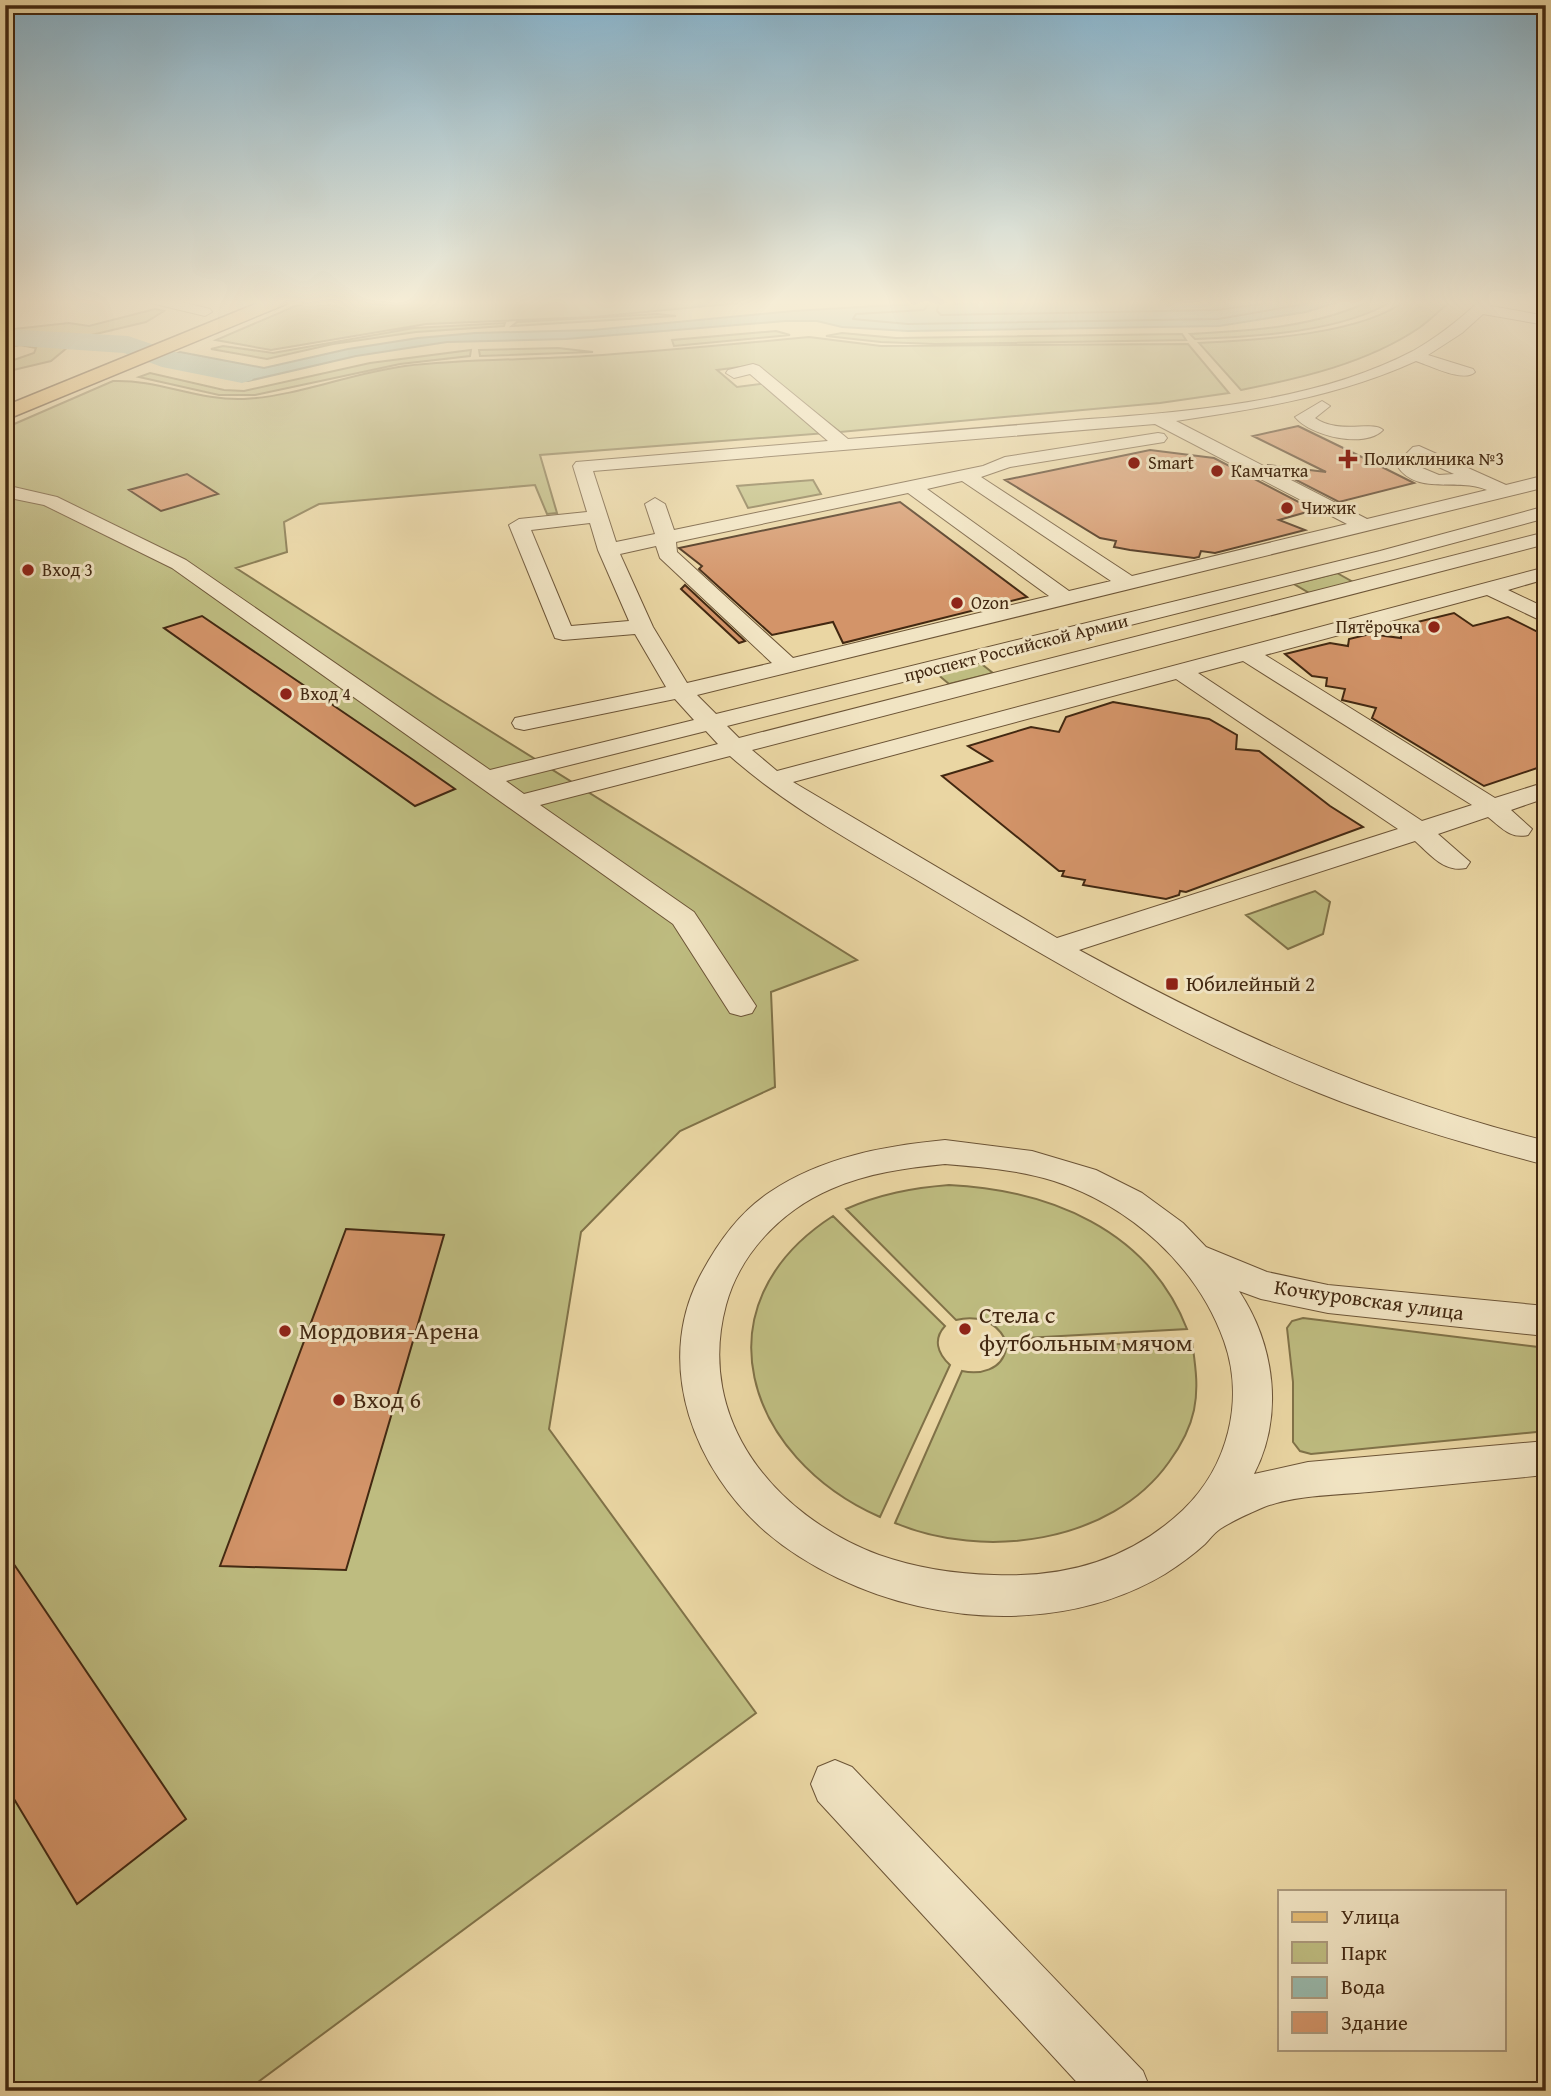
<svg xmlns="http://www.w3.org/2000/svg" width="1551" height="2096" font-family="'Gentium Book Plus',serif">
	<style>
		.green { fill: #bebc80; stroke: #807248; stroke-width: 2 }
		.water { fill: #98b8ab; stroke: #767e6d; stroke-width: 2 }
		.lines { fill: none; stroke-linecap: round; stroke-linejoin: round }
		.shore { stroke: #6d705e; stroke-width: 2 }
		.river { fill: #98b8ab; fill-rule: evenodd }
		.building { fill: #d39469; stroke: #422811; stroke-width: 2 }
		.minor-casing { stroke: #6c5436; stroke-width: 2 }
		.major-casing { stroke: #422811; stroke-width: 3 }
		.minor { fill: #f1e4c3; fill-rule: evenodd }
		.major { fill: #e5bb72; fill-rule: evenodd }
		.poi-dot { fill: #8f2418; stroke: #f1e4c3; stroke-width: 2.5 }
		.labels { text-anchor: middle; stroke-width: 6; stroke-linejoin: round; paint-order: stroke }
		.far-poi-label { font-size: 18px; fill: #422811; stroke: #f1e4c3; text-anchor: start }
		.far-street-label { font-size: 18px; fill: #422811; stroke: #f1e4c3 }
		.poi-label { font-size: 21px; fill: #422811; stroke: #f1e4c3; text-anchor: start }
		.street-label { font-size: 21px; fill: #422811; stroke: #f1e4c3 }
		.near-poi-label { font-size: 24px; fill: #422811; stroke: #f1e4c3; text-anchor: start }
	</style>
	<rect width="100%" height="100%" fill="#ead6a3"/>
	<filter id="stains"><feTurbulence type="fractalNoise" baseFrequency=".00286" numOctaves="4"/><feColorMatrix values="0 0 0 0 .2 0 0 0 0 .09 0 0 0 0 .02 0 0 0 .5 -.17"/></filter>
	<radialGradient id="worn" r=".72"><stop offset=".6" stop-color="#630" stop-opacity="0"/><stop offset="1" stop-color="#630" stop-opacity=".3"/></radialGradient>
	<path class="green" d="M317 300H768L593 317 426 324 271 350 216 340 298 305Z
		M1372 300H1394C1344 332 1254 337 1195 339L1190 334C1251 331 1317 327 1372 300Z
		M1406 300H1452C1441 309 1430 320 1419 328 1367 363 1302 378 1241 390L1199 343C1255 340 1362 335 1406 300Z
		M155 309 164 311 146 322 79 338 51 361 5 372V363L34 353 36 348 20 345 5 348V330L69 323 89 326Z
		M657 314 676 316 512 326 517 322Z
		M505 323 504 326 416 332 333 344 267 359 211 349 223 346 273 353 414 328Z
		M776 331 790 335 674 346 672 340Z
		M842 333 896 338 1182 334 1186 340 935 344 881 342 826 336Z
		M809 337 881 346 1188 344 1229 393 1160 403 840 432 755 365 717 370 737 387 767 383 827 433 540 455 557 513 547 514 535 485 319 504 284 522 287 552 236 568 439 699 857 960 771 992 775 1087 680 1131 581 1232 549 1429 756 1713 246 2091H5V428L113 381C157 379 199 401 244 399 299 396 351 373 405 366 466 359 526 360 586 356 661 351 735 344 809 337Z
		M558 348 593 352 480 356 479 350Z
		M471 350 470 356 400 364 255 395H219L139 377 150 373 224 390 244 391 370 363Z
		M813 480 821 494 748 508 737 486Z
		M1337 573 1353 582 1311 594 1294 584Z
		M979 662 993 673 949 684 936 673Z
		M1315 891 1330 902 1323 934 1288 949 1246 915Z
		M949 1185C1049 1190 1148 1229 1187 1329L1005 1339C995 1320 975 1315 956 1320L846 1209C880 1194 912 1188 949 1185Z
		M833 1216 945 1326C933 1339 937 1353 950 1365L880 1517C746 1458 695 1305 833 1216Z
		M1303 1318 1546 1348V1431L1311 1454 1300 1451 1293 1442V1382L1287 1328 1292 1321Z
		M1192 1341C1195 1364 1199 1386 1194 1410 1190 1429 1180 1447 1169 1462 1111 1544 983 1560 895 1523L962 1371C980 1375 1002 1370 1006 1349Z"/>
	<path class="water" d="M979 300H1344L1306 312 1219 326 908 331 842 327 817 321H785L566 339 447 342 356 356 248 381 156 362 180 352 264 368 348 349 418 338 475 333 593 330 793 311Z"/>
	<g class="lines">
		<path class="shore" d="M931 300 924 310 856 314 853 319 908 324 1218 319 1328 300
			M939 300 937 311 941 315 1217 310 1287 300
			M950 300 954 304 1207 300"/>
		<path class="river" d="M5 329 128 336 178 353 252 368 257 374 252 380 242 383 162 367 124 353 5 345Z"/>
	</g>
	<path class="building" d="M1298 426 1370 461 1414 483 1339 502 1267 465 1326 472 1253 436Z
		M1150 450 1214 458 1314 510 1279 520 1305 530 1215 553 1201 551 1199 557 1194 558 1130 550 1114 547 1116 541 1100 538 1005 480Z
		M187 474 218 494 161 511 129 490Z
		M900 502 1027 597 843 643 833 622 772 635 699 569 702 566 679 548Z
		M685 585 745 641 739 643 681 589Z
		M1454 613 1473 626 1508 617 1546 636V765L1484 786 1372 718 1376 708 1342 700 1345 689 1326 686 1327 678 1312 676 1285 654 1330 643 1348 646 1349 639 1370 634 1401 638V626Z
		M202 616 412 759 455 789 415 806 164 628Z
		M1113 702 1209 719 1237 735 1236 749 1259 751 1330 806 1363 827 1186 892 1180 891 1179 895 1166 899 1083 885 1085 880 1062 876 1064 871H1059L942 776 992 761 968 746 1031 727 1059 732 1066 717Z
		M346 1229 444 1235 346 1570 220 1566Z
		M5 1551 186 1819 77 1904 5 1784Z"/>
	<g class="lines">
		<defs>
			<path id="minor" d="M149 300H173L210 309 212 312 205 316 151 303Z
				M1481 300H1496L1491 306 1546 316V325L1483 314 1462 333 1428 355 1473 369 1475 372C1464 383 1431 366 1416 361 1339 396 1258 409 1176 421L1367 519 1487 490C1459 477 1415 497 1396 464L1413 447 1419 446 1506 485 1546 475V487L697 695 716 714 1380 551 1546 506V518L1394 559 727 726 739 738 1546 532V544L752 750 777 771 1546 567V579L1508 590 1546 608V623L1487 595 1265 655 1495 798 1546 782V798L1511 810 1532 829 1528 835C1510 839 1502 828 1488 817L1438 834 1470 862 1466 868C1444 873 1430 854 1415 841L1079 950C1233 1034 1375 1098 1546 1141V1165C1469 1145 1393 1123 1319 1093 1186 1039 1060 966 937 892 866 849 791 810 730 756L540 805 694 912 756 1006 752 1013 741 1016 730 1013 673 924 172 568 44 505 5 497V485L57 497 186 560 490 770 694 720 675 699 524 730 515 728 512 723 515 718 666 687 635 634 563 640 555 638 509 525 519 519 587 512 573 466 576 462 828 441 750 374 734 378 726 373 728 370 753 364 759 366 848 439C924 433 1000 427 1076 420 1186 412 1314 403 1413 351 1438 337 1460 319 1481 300ZM1155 424 1347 524 1132 576 981 477 1010 467 1164 442 1167 438 1164 434 1158 433 1005 457 983 466 674 530 665 504 655 498 645 504 655 534 616 542 593 471ZM1421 459 1454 474 1439 475 1415 465ZM962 481 1111 581 1069 591 927 489ZM908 493 1049 596 793 658 677 552 676 542ZM590 523 598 550 629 621 571 626 531 530ZM656 546 660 558 772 663 687 683 653 627 620 554ZM1243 661 1472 805 1422 821 1198 673ZM1176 679 1398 829 1057 938 793 782ZM706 731 718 744 524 794 506 781Z
				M1322 401 1330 406 1315 418C1339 435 1373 420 1383 430 1365 449 1310 436 1295 417Z
				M945 1140 1032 1151 1096 1170 1142 1193 1183 1223 1206 1247 1267 1272 1328 1285 1546 1306V1336L1328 1313 1261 1299 1239 1291C1275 1345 1284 1416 1254 1474L1308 1462 1546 1441V1475C1487 1481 1428 1486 1369 1492 1335 1495 1296 1495 1264 1507 1250 1513 1232 1521 1220 1529 1214 1533 1209 1540 1205 1544 1193 1555 1179 1565 1165 1574 1091 1618 1001 1625 918 1606 865 1594 808 1568 766 1532 695 1470 654 1367 699 1278 716 1245 738 1213 770 1192 822 1157 884 1146 945 1140ZM945 1164C981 1167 1019 1170 1054 1181 1130 1206 1197 1265 1224 1341 1245 1400 1228 1467 1183 1510 1130 1560 1066 1578 994 1575 955 1574 916 1568 879 1555 775 1516 695 1420 726 1305 740 1253 782 1210 831 1189 867 1173 906 1168 945 1164Z
				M835 1760 852 1767 1143 2071 1151 2091H1085L818 1801 811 1784 818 1767Z"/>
			<path id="major" d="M265 300H289L286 304 5 420V406Z"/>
		</defs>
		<use href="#minor" class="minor-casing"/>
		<use href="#major" class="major-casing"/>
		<use href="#minor" class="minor"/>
		<use href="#major" class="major"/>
	</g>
	<linearGradient id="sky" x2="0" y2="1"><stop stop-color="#88b6d0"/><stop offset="0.51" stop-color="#f6edd6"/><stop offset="1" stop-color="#f6edd6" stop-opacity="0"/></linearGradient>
	<rect width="1551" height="593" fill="url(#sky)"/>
	<g class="poi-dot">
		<path d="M1344.5 448.5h7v7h7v7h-7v7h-7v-7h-7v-7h7z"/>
		<circle cx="1134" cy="463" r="7"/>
		<circle cx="1217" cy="471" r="7"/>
		<circle cx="1287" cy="508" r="7"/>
		<circle cx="28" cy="570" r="7"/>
		<circle cx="957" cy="603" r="7"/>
		<circle cx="1434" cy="627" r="7"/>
		<circle cx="286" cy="694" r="7"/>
		<rect x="1165" y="977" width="14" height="14" rx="3.5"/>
		<circle cx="965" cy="1329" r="7"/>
		<circle cx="285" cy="1331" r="7"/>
		<circle cx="339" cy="1400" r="7"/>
	</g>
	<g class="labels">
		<g class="far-poi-label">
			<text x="1364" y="465">Поликлиника №3</text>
			<text x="1148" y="469">Smart</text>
			<text x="1231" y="477">Камчатка</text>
			<text x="1301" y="514">Чижик</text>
			<text x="42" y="576">Вход 3</text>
			<text x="971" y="609">Ozon</text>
			<text x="1420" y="633" text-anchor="end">Пятёрочка</text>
			<text x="300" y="700">Вход 4</text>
		</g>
		<g class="far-street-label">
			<text transform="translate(1016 648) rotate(-14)" y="6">проспект Российской Армии</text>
		</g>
		<g class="poi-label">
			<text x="1186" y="991">Юбилейный 2</text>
		</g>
		<g class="street-label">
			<text transform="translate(1369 1300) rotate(8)" y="7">Кочкуровская улица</text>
		</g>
		<g class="near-poi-label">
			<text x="979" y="1323">Стела с<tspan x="979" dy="28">футбольным мячом</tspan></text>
			<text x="299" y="1339">Мордовия-Арена</text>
			<text x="353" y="1408">Вход 6</text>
		</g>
	</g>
	<rect width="1551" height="2096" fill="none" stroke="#ead6a3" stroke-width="28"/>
	<rect x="7" y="7" width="1537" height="2082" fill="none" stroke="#422811" stroke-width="3.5"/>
	<rect x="14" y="14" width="1523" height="2068" fill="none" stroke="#422811" stroke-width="2"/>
	<rect x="1278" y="1890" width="228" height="161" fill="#f1e4c3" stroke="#ab997c" stroke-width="2"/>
	<rect x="1292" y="1912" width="35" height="10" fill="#e5bb72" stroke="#ab997c" stroke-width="2"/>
	<text x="1341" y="1924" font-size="21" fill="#422811">Улица</text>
	<rect x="1292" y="1942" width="35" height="21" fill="#bebc80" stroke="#ab997c" stroke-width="2"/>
	<text x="1341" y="1960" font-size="21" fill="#422811">Парк</text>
	<rect x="1292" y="1977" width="35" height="21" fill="#98b8ab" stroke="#ab997c" stroke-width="2"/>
	<text x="1341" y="1994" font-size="21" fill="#422811">Вода</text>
	<rect x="1292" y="2012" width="35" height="21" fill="#d39469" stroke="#ab997c" stroke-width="2"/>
	<text x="1341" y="2030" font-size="21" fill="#422811">Здание</text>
	<rect width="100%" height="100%" filter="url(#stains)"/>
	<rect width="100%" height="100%" fill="url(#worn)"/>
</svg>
